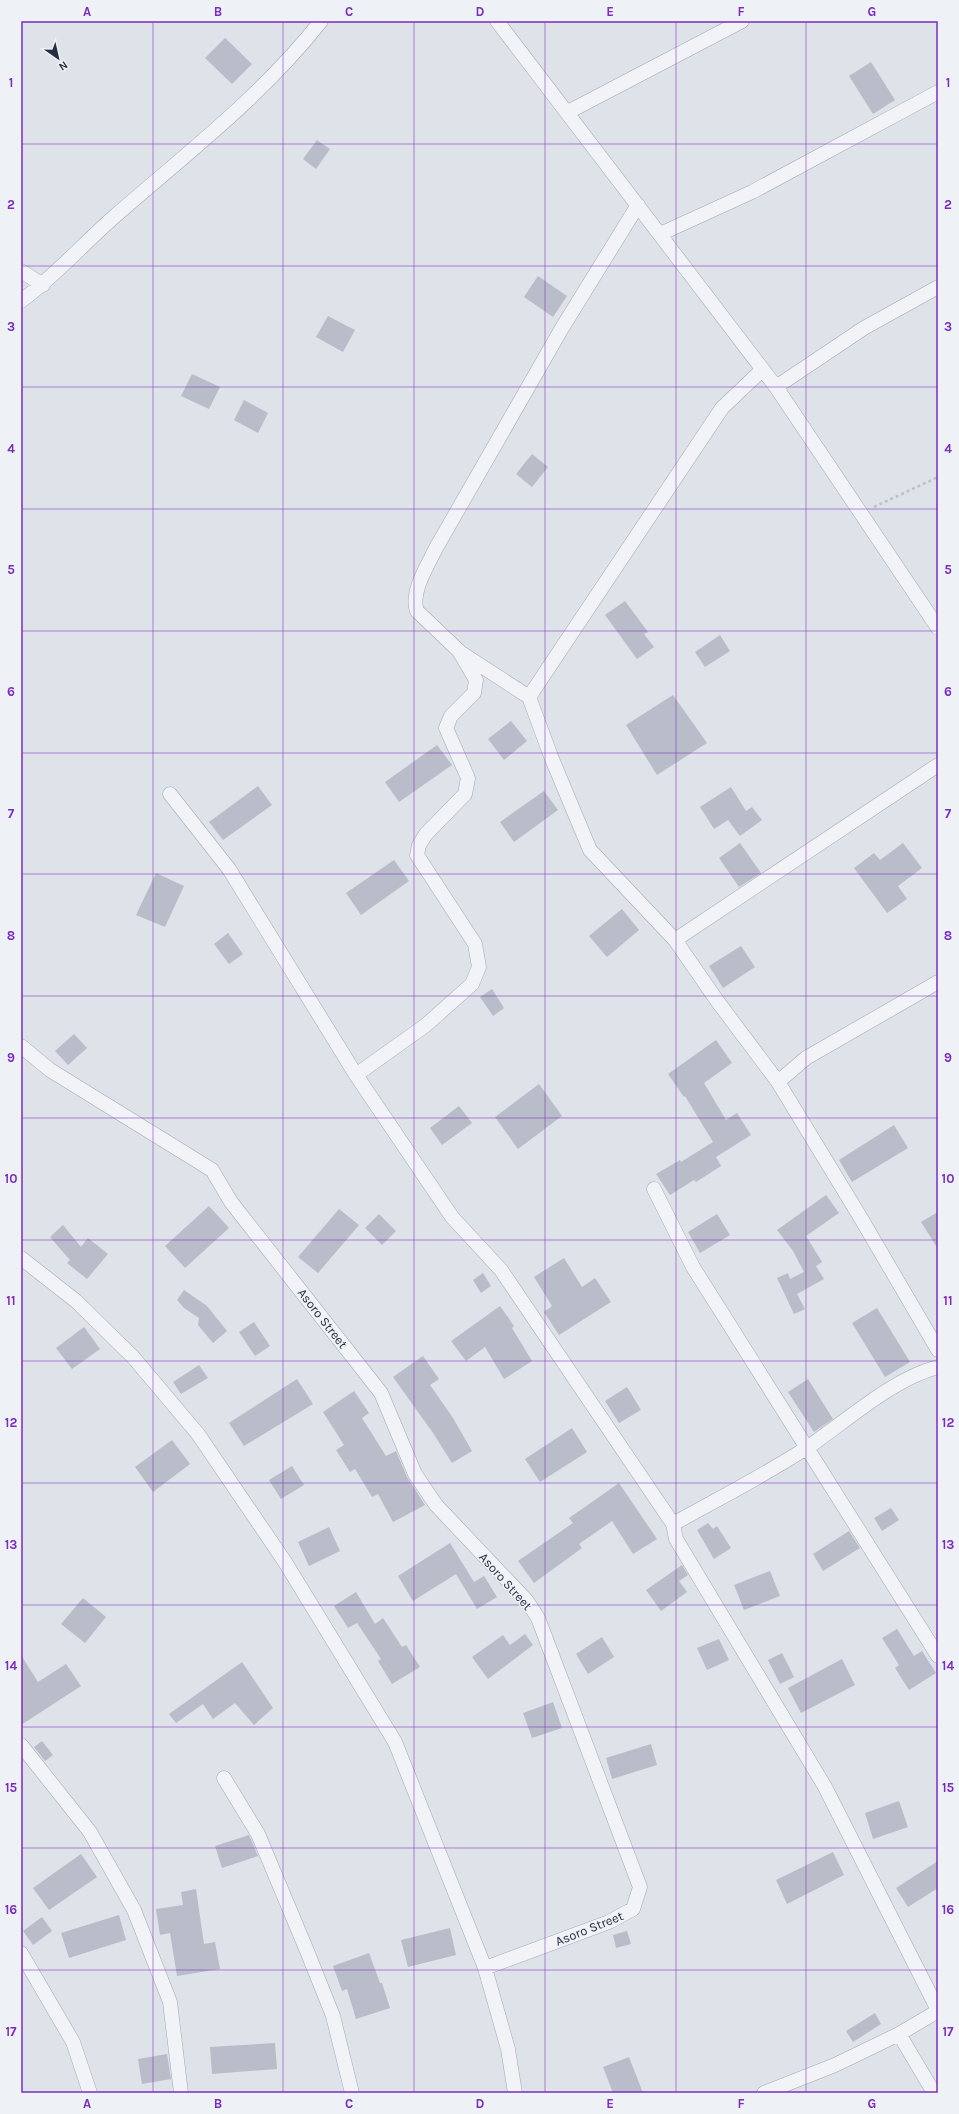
<svg xmlns="http://www.w3.org/2000/svg" width="959" height="2114" font-family="Karla,sans-serif">
	<style>
		.building { fill: #b8bdc9 }
		.lines { fill: none; stroke-linecap: round; stroke-linejoin: round }
		.street-casing { stroke: #a3a8b3; stroke-width: 15 }
		.path { stroke: #bcc0c8; stroke-width: 2.5; stroke-dasharray: 3 3; stroke-linecap: butt }
		.street { stroke: #f1f3f7; stroke-width: 14 }
		.grid { fill: none; stroke: #7b2cbf; stroke-width: 1; stroke-opacity: 0.55 }
		.labels { text-anchor: middle; stroke-width: 3; stroke-linejoin: round; paint-order: stroke }
		.street-label { font-size: 13px; fill: #262e41; stroke: #eef1f6 }
		.neatline { fill: none; stroke: #7b2cbf; stroke-width: 1.5 }
		.grid-label { font-size: 13px; text-anchor: middle; font-weight: bold; fill: #7b2cbf }
	</style>
	<rect width="100%" height="100%" fill="#dee2e9"/>
	<path class="building" d="M225 38 252 64 232 84 205 58Z
		M871 62 895 100 873 114 849 76Z
		M317 140 330 149 316 169 303 159Z
		M538 276 567 296 553 317 524 297Z
		M328 316 355 330 343 352 316 337Z
		M192 374 220 387 209 409 181 396Z
		M244 400 268 413 258 433 234 420Z
		M532 454 548 467 532 487 516 474Z
		M625 601 648 632 644 634 654 647 637 659 605 615Z
		M720 635 730 651 705 667 695 652Z
		M673 695 707 743 657 775 626 725Z
		M511 721 527 741 504 760 488 739Z
		M437 745 452 765 399 802 385 782Z
		M258 786 272 805 223 840 209 822Z
		M731 787 746 811 752 807 762 820 740 836 728 820 714 829 700 807Z
		M544 791 558 810 514 842 500 822Z
		M740 843 761 873 739 887 719 858Z
		M903 843 922 868 898 886 907 899 887 913 854 868 874 853 880 860Z
		M394 860 409 881 361 915 346 893Z
		M156 873 184 886 165 927 136 915Z
		M622 909 639 930 607 957 589 936Z
		M228 933 243 954 229 964 214 944Z
		M741 946 755 967 723 988 709 966Z
		M492 989 504 1008 493 1016 480 997Z
		M74 1034 87 1048 68 1065 55 1051Z
		M716 1040 732 1063 704 1083 726 1120 737 1113 751 1135 716 1157 721 1166 696 1182 694 1180 670 1195 656 1174 680 1160 681 1162 713 1142 685 1096 684 1097 668 1074Z
		M539 1084 562 1116 518 1149 495 1117Z
		M459 1106 472 1123 442 1145 430 1128Z
		M894 1125 908 1148 852 1182 839 1160Z
		M826 1195 839 1213 806 1236 822 1262 816 1266 824 1279 797 1294 805 1309 794 1314 777 1278 788 1273 790 1279 804 1272 793 1251 777 1230Z
		M209 1206 229 1228 185 1268 165 1246Z
		M339 1209 359 1225 318 1273 298 1257Z
		M938 1212V1249L921 1222Z
		M379 1214 396 1231 382 1245 365 1228Z
		M717 1214 730 1235 700 1253 688 1232Z
		M63 1225 81 1247 88 1238 108 1254 87 1279 67 1263 70 1260 50 1237Z
		M564 1258 582 1287 595 1278 611 1302 559 1335 544 1312 552 1306 534 1277Z
		M483 1273 491 1286 481 1293 473 1280Z
		M184 1290 207 1306 227 1331 213 1343 198 1325 199 1318 184 1308 177 1300Z
		M500 1306 514 1326 512 1328 532 1361 504 1379 485 1347 466 1361 451 1341Z
		M877 1308 910 1362 885 1377 852 1323Z
		M254 1322 270 1346 255 1356 239 1332Z
		M84 1327 100 1349 72 1369 56 1348Z
		M423 1356 439 1379 430 1385 453 1418 472 1451 452 1463 433 1433 393 1377Z
		M199 1365 208 1378 181 1394 173 1382Z
		M297 1379 313 1404 244 1446 229 1423Z
		M808 1379 833 1419 814 1432 788 1392Z
		M627 1387 641 1410 619 1423 605 1401Z
		M354 1391 369 1413 362 1418 386 1456 396 1451 407 1477 425 1505 393 1522 378 1494 372 1497 355 1469 350 1472 336 1450 344 1445 323 1412Z
		M572 1428 587 1452 540 1482 525 1459Z
		M172 1440 190 1464 153 1492 135 1467Z
		M292 1466 304 1485 281 1499 269 1480Z
		M619 1483 657 1539 633 1554 612 1521 579 1544 582 1548 534 1583 518 1561 573 1523 569 1518Z
		M891 1508 899 1520 882 1531 874 1518Z
		M708 1523 713 1529 717 1526 731 1548 714 1559 697 1530Z
		M329 1527 340 1551 309 1566 298 1542Z
		M849 1531 860 1548 823 1571 813 1554Z
		M450 1543 474 1582 484 1576 497 1597 477 1609 456 1574 413 1601 398 1576Z
		M682 1565 688 1575 679 1581 687 1592 661 1611 646 1590Z
		M770 1571 780 1596 744 1610 734 1585Z
		M356 1592 375 1624 383 1618 402 1647 406 1645 420 1667 392 1684 378 1661 381 1659 357 1623 348 1628 334 1606Z
		M83 1598 106 1617 85 1643 61 1624Z
		M897 1629 914 1656 922 1651 936 1673 909 1690 895 1668 899 1665 882 1638Z
		M525 1634 533 1645 488 1679 472 1657 503 1635 510 1645Z
		M602 1637 614 1657 588 1674 576 1654Z
		M719 1639 729 1660 707 1670 697 1648Z
		M782 1653 794 1677 780 1684 768 1660Z
		M21 1655 38 1682 66 1664 81 1686 21 1725Z
		M842 1659 855 1685 801 1713 788 1688Z
		M242 1662 273 1708 254 1725 235 1703 213 1719 203 1704 176 1723 169 1714Z
		M553 1702 562 1728 532 1738 523 1713Z
		M42 1741 53 1755 45 1761 34 1747Z
		M651 1744 657 1765 612 1779 606 1758Z
		M899 1801 908 1827 873 1839 865 1813Z
		M249 1835 258 1856 222 1868 215 1846Z
		M833 1852 844 1875 787 1904 776 1880Z
		M81 1854 97 1877 49 1910 33 1888Z
		M938 1861V1888L908 1907 896 1888Z
		M196 1889 204 1944 215 1942 220 1969 177 1976 170 1933 160 1935 156 1909 183 1905 181 1892Z
		M119 1915 126 1940 69 1958 61 1933Z
		M42 1917 52 1931 33 1945 23 1931Z
		M450 1928 456 1955 408 1967 401 1940Z
		M627 1931 631 1944 616 1948 613 1935Z
		M369 1953 380 1983H382L390 2008 356 2019 347 1989 342 1991 333 1966Z
		M875 2013 881 2024 853 2042 846 2031Z
		M275 2043 277 2069 212 2074 210 2047Z
		M167 2054 171 2079 142 2084 138 2059Z
		M629 2057 643 2093H613L603 2067Z"/>
	<g class="lines">
		<defs>
			<path id="street" d="M497 21 776 387 938 628
				M568 112 742 21
				M660 234 752 192 938 92
				M21 271 43 285
				M21 301C55 276 83 244 115 216 186 154 262 96 321 21
				M776 387 864 328 938 287
				M463 654 529 697 552 759 590 850 675 940 718 1002 778 1082 859 1215 938 1350
				M529 697 722 408 762 370
				M170 794 229 869 356 1075 452 1217 501 1270 673 1524 676 1539 825 1787 938 2010
				M675 940 938 765
				M21 1046 50 1070 212 1170 231 1202 381 1393 415 1474 436 1505 527 1601 538 1618 640 1887 633 1909 609 1922 485 1968
				M356 1075 426 1025 472 984 479 967 475 944 417 855 419 845 426 834 465 794 468 778 446 728 451 716 474 693 476 680 459 651 417 611C410 592 428 565 436 548L562 328 638 205
				M778 1082 806 1058 938 982
				M654 1189 693 1267 938 1656
				M21 1258 76 1301 133 1357 198 1434 285 1562 395 1742 485 1968 508 2049 515 2093
				M673 1524C718 1499 765 1475 808 1447 848 1420 892 1379 938 1367
				M21 1745 90 1832 134 1910 170 2002 181 2093
				M224 1778 258 1834 307 1951 333 2016 352 2093
				M21 1953 73 2042 90 2093
				M899 2034 934 2093
				M764 2093 835 2065 899 2034 938 2011"/>
		</defs>
		<use href="#street" class="street-casing"/>
		<path class="path" d="M874 507 938 477"/>
		<use href="#street" class="street"/>
	</g>
	<path class="grid" d="M153 21V2093M283 21V2093M414 21V2093M545 21V2093M676 21V2093M806 21V2093M21 144H938M21 266H938M21 387H938M21 509H938M21 631H938M21 753H938M21 874H938M21 996H938M21 1118H938M21 1240H938M21 1361H938M21 1483H938M21 1605H938M21 1727H938M21 1848H938M21 1970H938"/>
	<g class="labels">
		<g class="street-label">
			<text transform="translate(323 1318) rotate(52)" y="5">Asoro Street</text>
			<text transform="translate(506 1581) rotate(48)" y="5">Asoro Street</text>
			<text transform="translate(589 1928) rotate(-22)" y="5">Asoro Street</text>
		</g>
	</g>
	<rect width="959" height="2114" fill="none" stroke="#eef1f6" stroke-width="44"/>
	<g transform="translate(58 58) rotate(146)" stroke="#eef1f6" stroke-width="3" paint-order="stroke">
	<path d="M0-3L7 15L0 10L-7 15Z" fill="#262e41"/>
	<text y="-6" font-size="11" font-weight="bold" text-anchor="middle" fill="#262e41">N</text>
	</g>
	<rect x="22" y="22" width="915" height="2070" class="neatline"/>
	<g class="grid-label">
		<text x="87" y="16">A</text>
		<text x="218" y="16">B</text>
		<text x="349" y="16">C</text>
		<text x="480" y="16">D</text>
		<text x="610" y="16">E</text>
		<text x="741" y="16">F</text>
		<text x="872" y="16">G</text>
		<text x="11" y="87">1</text>
		<text x="948" y="87">1</text>
		<text x="11" y="209">2</text>
		<text x="948" y="209">2</text>
		<text x="11" y="331">3</text>
		<text x="948" y="331">3</text>
		<text x="11" y="453">4</text>
		<text x="948" y="453">4</text>
		<text x="11" y="574">5</text>
		<text x="948" y="574">5</text>
		<text x="11" y="696">6</text>
		<text x="948" y="696">6</text>
		<text x="11" y="818">7</text>
		<text x="948" y="818">7</text>
		<text x="11" y="940">8</text>
		<text x="948" y="940">8</text>
		<text x="11" y="1062">9</text>
		<text x="948" y="1062">9</text>
		<text x="11" y="1183">10</text>
		<text x="948" y="1183">10</text>
		<text x="11" y="1305">11</text>
		<text x="948" y="1305">11</text>
		<text x="11" y="1427">12</text>
		<text x="948" y="1427">12</text>
		<text x="11" y="1549">13</text>
		<text x="948" y="1549">13</text>
		<text x="11" y="1670">14</text>
		<text x="948" y="1670">14</text>
		<text x="11" y="1792">15</text>
		<text x="948" y="1792">15</text>
		<text x="11" y="1914">16</text>
		<text x="948" y="1914">16</text>
		<text x="11" y="2036">17</text>
		<text x="948" y="2036">17</text>
		<text x="87" y="2108">A</text>
		<text x="218" y="2108">B</text>
		<text x="349" y="2108">C</text>
		<text x="480" y="2108">D</text>
		<text x="610" y="2108">E</text>
		<text x="741" y="2108">F</text>
		<text x="872" y="2108">G</text>
	</g>
</svg>
